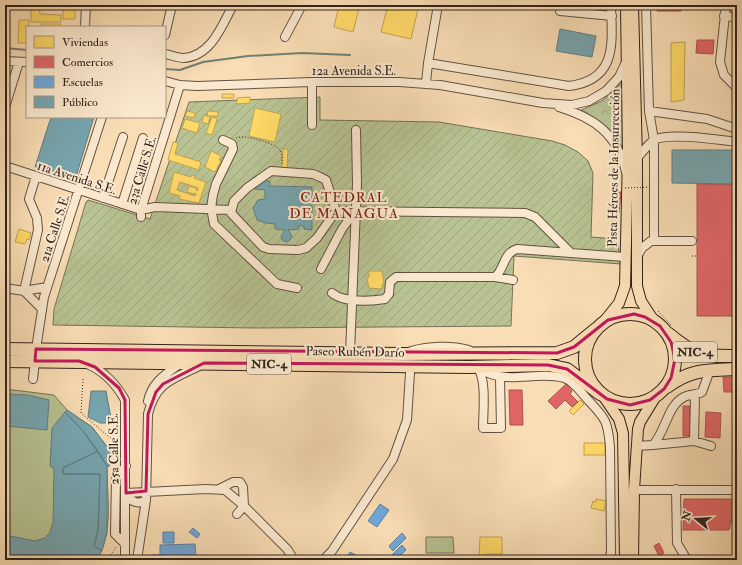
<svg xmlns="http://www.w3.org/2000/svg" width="742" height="565" font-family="'IM FELL Double Pica',serif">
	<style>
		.forest { fill: url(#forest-crowns); stroke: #747257 }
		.garden { fill: url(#garden-furrows); stroke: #747257 }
		.pitch { fill: #b8c292; stroke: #747257 }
		.homes { fill: #ffd966; stroke: #c1a250; fill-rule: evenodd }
		.shops { fill: #e06666; stroke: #ab5250 }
		.schools { fill: #6fa8dc; stroke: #5c80a2 }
		.public { fill: #76a5af; stroke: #617e83 }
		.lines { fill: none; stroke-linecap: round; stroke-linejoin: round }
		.stream { stroke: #727f72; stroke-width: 2 }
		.minor-casing { stroke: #625242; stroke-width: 10 }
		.major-casing { stroke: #30231c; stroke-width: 12 }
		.highway-casing { stroke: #30231c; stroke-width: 14 }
		.path { stroke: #30231c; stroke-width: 1; stroke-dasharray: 1 2; stroke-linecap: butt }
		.minor { stroke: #fbe9cf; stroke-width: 8 }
		.major { stroke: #f9ddb5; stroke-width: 10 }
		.highway { stroke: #f9ddb5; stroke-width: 12 }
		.path-bridge { stroke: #30231c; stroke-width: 1; stroke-dasharray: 1 2; stroke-linecap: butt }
		.marked { fill: none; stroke: #c2185b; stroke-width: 3; stroke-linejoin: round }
		.labels { text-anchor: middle; stroke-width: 4; stroke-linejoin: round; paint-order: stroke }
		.shield { fill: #fbe9cf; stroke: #6d5e52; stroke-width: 1 }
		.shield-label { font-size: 12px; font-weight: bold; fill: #30231c }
		.street-label { font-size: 13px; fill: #30231c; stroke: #fbe9cf }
		.neighbourhood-label { font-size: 14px; letter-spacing: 1px; fill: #7a1f14; stroke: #fbe9cf }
	</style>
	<defs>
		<pattern id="forest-crowns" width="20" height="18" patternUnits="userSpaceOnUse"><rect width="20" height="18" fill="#b8c292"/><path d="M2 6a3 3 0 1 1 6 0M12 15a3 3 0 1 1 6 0" fill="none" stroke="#9ea67d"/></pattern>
		<pattern id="garden-furrows" width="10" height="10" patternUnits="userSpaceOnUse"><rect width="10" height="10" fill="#b8c292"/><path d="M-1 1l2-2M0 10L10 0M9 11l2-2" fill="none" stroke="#9ea67d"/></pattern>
	</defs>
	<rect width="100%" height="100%" fill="#f9ddb5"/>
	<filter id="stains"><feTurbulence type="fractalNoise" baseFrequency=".005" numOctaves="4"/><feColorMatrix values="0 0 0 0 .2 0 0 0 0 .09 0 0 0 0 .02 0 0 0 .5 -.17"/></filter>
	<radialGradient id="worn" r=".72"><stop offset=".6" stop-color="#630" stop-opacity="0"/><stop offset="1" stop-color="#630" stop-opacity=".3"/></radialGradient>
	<path class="forest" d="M625 80 624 153C612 134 601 120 581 110L602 101Z"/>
	<path class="garden" d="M320 97V120L439 122 552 141 565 145 578 152 588 161 593 173 591 237 617 239 621 264 514 256 511 326 255 328 53 325 54 309 86 202 88 200 150 219 189 102Z"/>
	<path class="pitch" d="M5 389 54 395 67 410 92 427 111 452 109 466 107 467C107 497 114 534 96 560H5Z
		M426 537H453L454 553H426Z"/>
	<path class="homes" d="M63 5H75V19H63Z
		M339 5H360L353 32 334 27Z
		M388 5H419L411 39 381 32Z
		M31 7H39L40 14 61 15V22H31Z
		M19 20H29L27 43H18Z
		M41 24H61V27H41Z
		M685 42 684 100 671 102V43Z
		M222 94H234V98H222Z
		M250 97V103L237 104V98Z
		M255 108 281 114 275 142 249 136Z
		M187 111 195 113 194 118 185 116Z
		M208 111 218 112V116H207Z
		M204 115 210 117 208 124 202 122Z
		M212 117 217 119 212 135 206 133Z
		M185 119 200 123 197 133 182 128Z
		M173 142 178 143 175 154 201 162 199 170 168 160Z
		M283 149H288L287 168H282Z
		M211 151 221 156 219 160 221 161 215 172 205 167Z
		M174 172 191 177V175L195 176 194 178 206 182 199 203 179 199 180 196 169 193ZM180 182 198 188 197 191 196 188 189 186 187 192 194 194 196 193 195 196 177 190Z
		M19 229 31 233 29 240 27 239 25 244 15 242Z
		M369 271H382L384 284H382V289L369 288 367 279 369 277Z
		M580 400 584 404 573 415 569 411Z
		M584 443H605V455H584Z
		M596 499 606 501 604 511 591 508 593 501 596 502Z
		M480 537H502V554H486V557H479Z"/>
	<path class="shops" d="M657 5H680L681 11H657Z
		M697 40H714L713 54 696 53Z
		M697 184H737V316H697Z
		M617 192H621L620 203H616Z
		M610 202 620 203 619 213 609 212Z
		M723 377H737V403L733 404V392H724Z
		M566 384 572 391 570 394 578 402 572 407 565 400 556 409 548 401Z
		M509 390H522L523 425H510Z
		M683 406H690V436H683Z
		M706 412 721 413 720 438 705 437Z
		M684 499H737L729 530H683Z
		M659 543 664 553 659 556 654 546Z"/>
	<path class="schools" d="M380 504 389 510 377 527 368 521Z
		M193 528 200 534 197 538 189 532Z
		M163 532H174V543H163Z
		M402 533 406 538 393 551 389 546Z
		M195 544 196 560H151V555H160V545Z
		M402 545 406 550 396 560H390L388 559Z
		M350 552 359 557 357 560H352L347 557Z"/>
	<path class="public" d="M560 29 596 36 592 57 556 51Z
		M51 117H94L75 180 35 167Z
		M672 150H737V184L672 183Z
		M256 181H270V186L312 187V230L304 229V226H298L299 229 288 230 292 236 290 240 286 242 282 240 281 236 285 230 275 229V224L265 223 257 220 253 208 258 200 265 199V190L255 189Z
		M91 391H106L112 423H100L88 417Z
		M7 394 28 395 49 400 47 430 6 426Z
		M67 410 92 427 111 452 109 466H107L84 432 65 412Z
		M65 412 84 432 98 451 63 468V474H100L98 530 94 546 102 551 96 560H5V535L35 541 45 538 50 532 53 523 54 469 50 466 52 428Z
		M98 451 107 466V533L102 551 94 546 98 530 100 474H63V468Z"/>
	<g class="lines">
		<path class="stream" d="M5 48 27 50
			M165 69 180 70 203 62 248 56 302 53 350 55"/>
		<defs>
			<path id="minor" d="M646 5 649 111 654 140V241
				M726 5 720 62 724 75 737 88
				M560 11 612 16
				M724 16 737 17
				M85 27 86 5
				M165 35 172 5
				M285 37 302 5
				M165 54C171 55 178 58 184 58 211 56 222 26 233 5
				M5 61 27 62
				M428 63 438 5
				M165 81 180 85 197 86 312 82H399L440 85 543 103 572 105 589 101 606 91 619 77 625 64
				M312 82V125
				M426 83 428 63 569 86C618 80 612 42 611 5
				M5 107 19 62
				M559 107C594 118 617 133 626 172
				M649 111 707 119 737 129
				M223 140 232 144 233 149 216 184 213 195 211 208 214 224 277 284 297 288
				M637 158C642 153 648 144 654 140 668 132 720 140 737 142
				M5 166 141 210 155 207 231 210
				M103 198 123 137
				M122 204 143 138
				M336 211 326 180 320 177 313 174 271 171 247 188 234 201 231 213 263 247 269 249 298 250 306 248 317 238 336 211 525 213 535 217 570 252
				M141 217V210L180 85
				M637 257 642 248 651 241H692
				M321 269 342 229 355 211
				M495 277C505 269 503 253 517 249L625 257
				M5 288 24 291 47 287
				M24 291 38 230 37 218 29 199 36 176
				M24 291 42 309
				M332 293C344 303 371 301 385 299L389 294 390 282 396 277H495L513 280
				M36 349 44 297 102 117
				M411 351C429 346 451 345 469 350
				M350 353 357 184 356 130
				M87 364C104 371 116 384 125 400V560
				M486 366 488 373C512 383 539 371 564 378 574 381 582 394 589 401 606 419 608 422 610 447L611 553 608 560
				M475 367H477C487 378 483 413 483 428H501L500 378
				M33 379 35 361
				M148 401C152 382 166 374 181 363
				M694 441 695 395
				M653 445 694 441 711 446
				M636 446 653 445C666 431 667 406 684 397 690 394 697 395 702 392L710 370
				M219 489 233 482H240L243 487 244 506
				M676 489 677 543 687 560
				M634 490H737
				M126 493 206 489 225 490 244 506 287 549 294 560
				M126 495C131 502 139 505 146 500
				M237 514 244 506
				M125 544 115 534 116 477 126 466
				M137 560 146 500 148 414C156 381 174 379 201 365
				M323 560 332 551 393 459 407 420 410 373"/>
			<path id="major" d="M633 5 637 158V286L641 301 654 321
				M602 324 619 303 625 286 628 155 626 5
				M604 397 619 419 623 433 625 560
				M633 560 634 490 638 429 640 422 656 396"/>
			<path id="highway" d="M585 359a45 45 0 1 1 90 0a45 45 0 1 1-90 0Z
				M669 334C695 356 703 356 737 356
				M5 349 401 354 557 353 574 347 596 329
				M5 361 468 367 548 365 567 369 600 394
				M667 387C691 369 708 370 737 369"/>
		</defs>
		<use href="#minor" class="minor-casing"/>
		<use href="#major" class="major-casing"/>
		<use href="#highway" class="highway-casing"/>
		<path class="path" d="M236 138C244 134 274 143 279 149 283 154 282 160 282 165
			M692 256H697
			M658 311 671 325
			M83 379 81 413 114 441 117 466
			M107 560 117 546"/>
		<use href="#minor" class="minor"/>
		<use href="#major" class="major"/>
		<use href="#highway" class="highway"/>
		<path class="path-bridge" d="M625 188 651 187"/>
	</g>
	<path class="marked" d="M634 314 645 317 660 326 671 342 675 359 671 378 664 389 650 400 630 405 607 399 567 369 548 365 204 363 163 384 156 392 148 414 146 491 126 493 125 400 119 388 95 367 79 361H35L36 349 557 353 574 347 608 320Z"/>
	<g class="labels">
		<g class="shield">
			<rect x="673" y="342" width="44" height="20" rx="3"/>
			<rect x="247" y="354" width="44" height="20" rx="3"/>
		</g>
		<g class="shield-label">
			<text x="695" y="356">NIC-4</text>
			<text x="269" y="368">NIC-4</text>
		</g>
		<g class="street-label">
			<text x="354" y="75">12a Avenida S.E.</text>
			<text transform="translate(613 168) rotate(-89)" y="5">Pista Héroes de la Insurrección</text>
			<text transform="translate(141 170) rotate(-73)" y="5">23a Calle S.E.</text>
			<text transform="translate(77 177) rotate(18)" y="5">11a Avenida S.E.</text>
			<text transform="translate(54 228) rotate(-72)" y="5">21a Calle S.E.</text>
			<text transform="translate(355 351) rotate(1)" y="5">Paseo Rubén Darío</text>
			<text transform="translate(113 449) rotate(-91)" y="5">25a Calle S.E.</text>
		</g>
		<g class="neighbourhood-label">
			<text x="344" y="202">CATEDRAL<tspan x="344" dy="16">DE MANAGUA</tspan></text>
		</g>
	</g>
	<rect width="742" height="565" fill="none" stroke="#f9ddb5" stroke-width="20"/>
	<rect x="6" y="6" width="730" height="553" fill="none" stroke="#30231c" stroke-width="2"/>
	<rect x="10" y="10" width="722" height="545" fill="none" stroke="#30231c"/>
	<rect x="26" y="26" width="140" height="92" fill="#fbe9cf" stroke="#aa9a87"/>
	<rect x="34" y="36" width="20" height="12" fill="#ffd966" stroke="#aa9a87"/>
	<text x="62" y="46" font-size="12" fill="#30231c">Viviendas</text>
	<rect x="34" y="56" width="20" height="12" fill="#e06666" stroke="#aa9a87"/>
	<text x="62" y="66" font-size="12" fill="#30231c">Comercios</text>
	<rect x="34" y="76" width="20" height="12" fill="#6fa8dc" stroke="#aa9a87"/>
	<text x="62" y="86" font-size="12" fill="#30231c">Escuelas</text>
	<rect x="34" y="96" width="20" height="12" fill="#76a5af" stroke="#aa9a87"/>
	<text x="62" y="106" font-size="12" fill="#30231c">Público</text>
	<g transform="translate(696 519) rotate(288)" stroke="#fbe9cf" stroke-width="3" paint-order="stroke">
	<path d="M0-3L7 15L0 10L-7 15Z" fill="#30231c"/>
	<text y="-6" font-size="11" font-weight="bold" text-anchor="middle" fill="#30231c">N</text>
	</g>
	<rect width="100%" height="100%" filter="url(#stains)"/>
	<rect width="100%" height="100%" fill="url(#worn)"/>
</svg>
